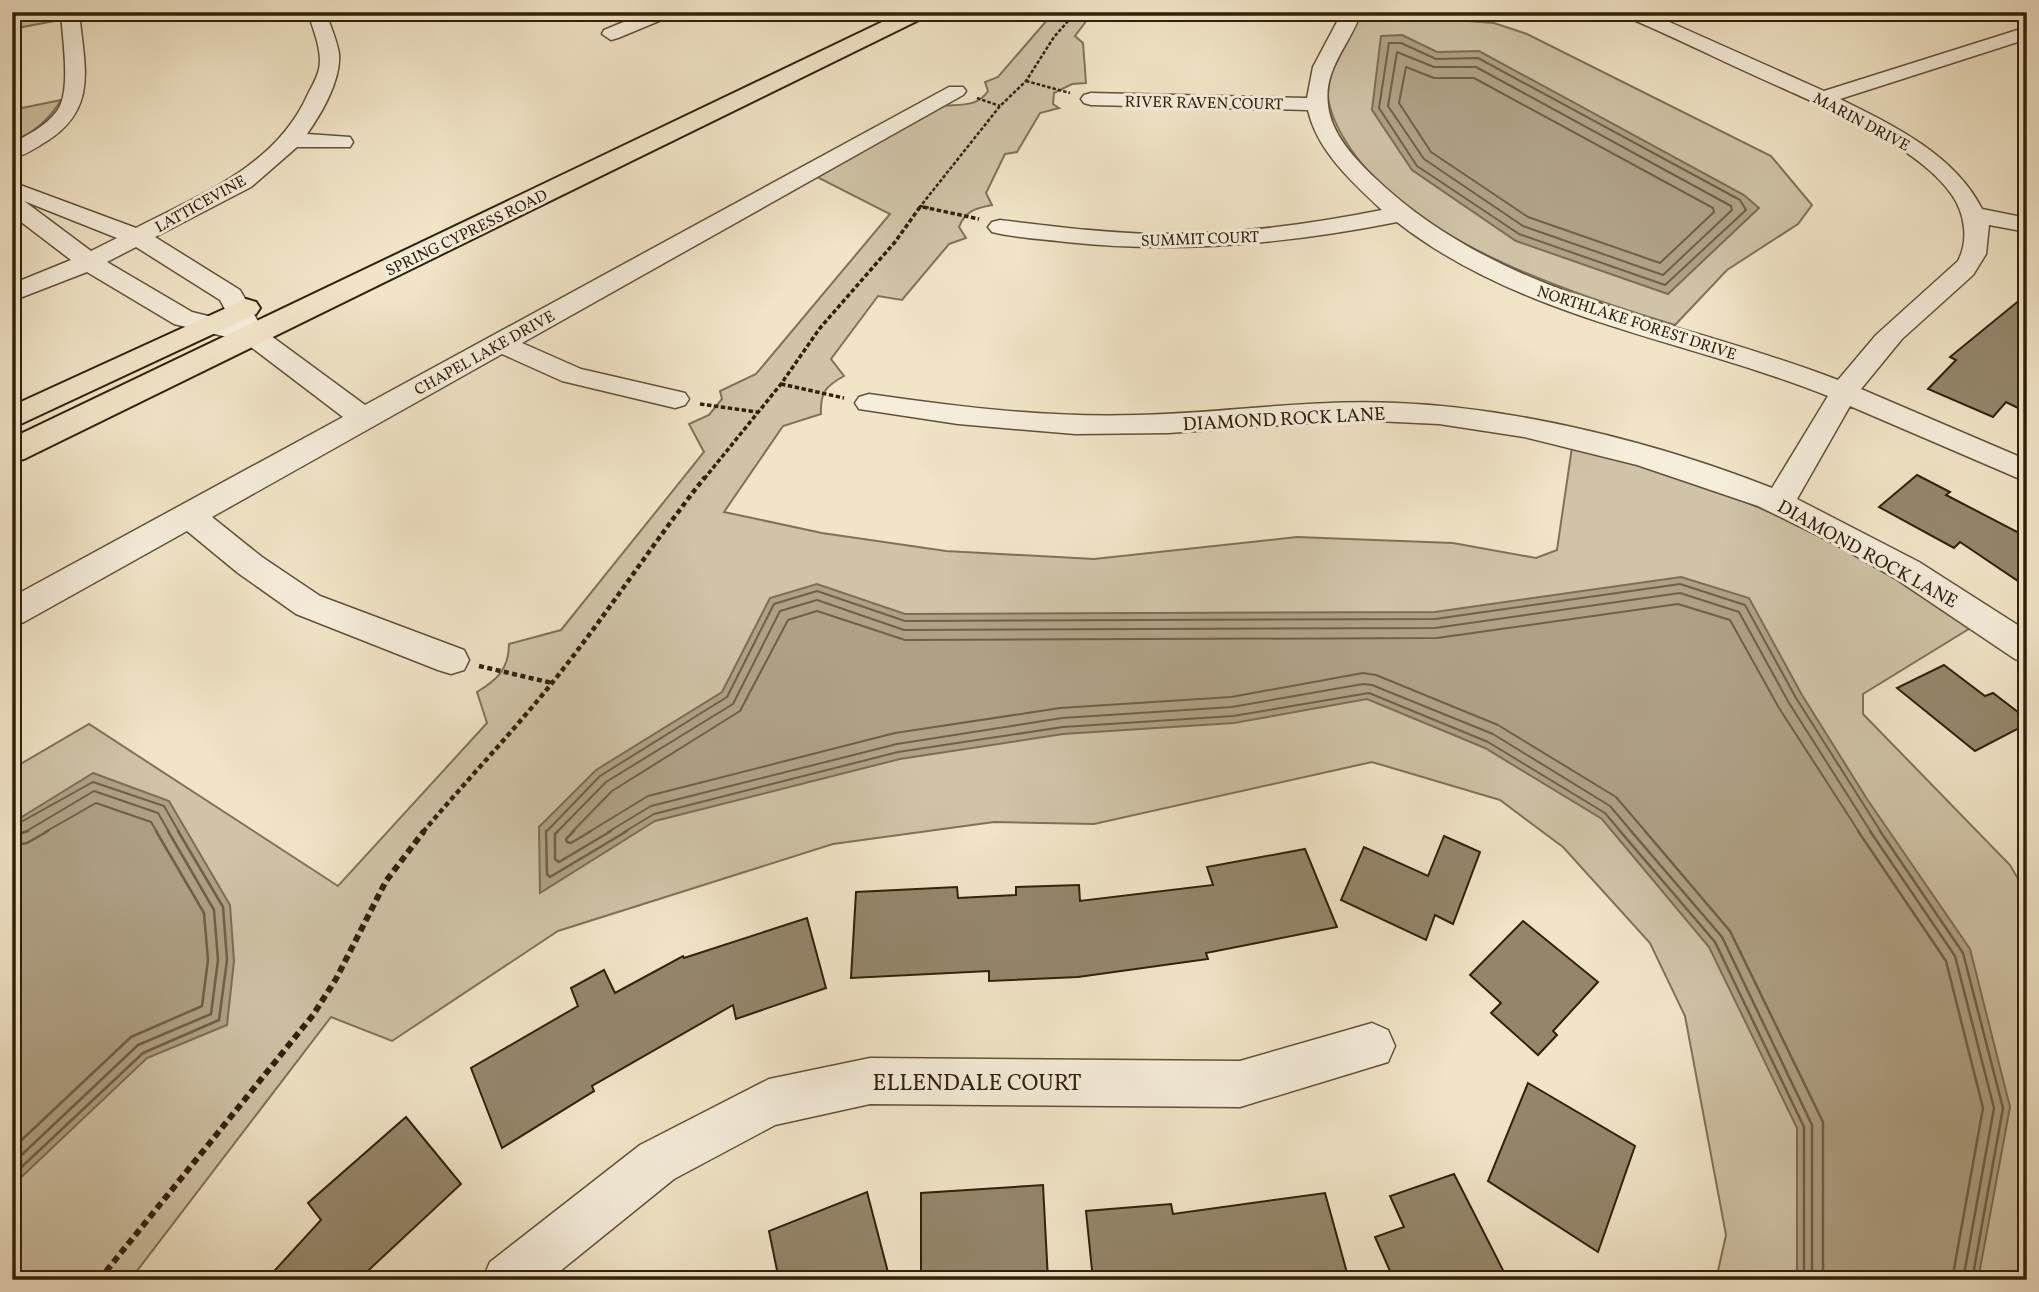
<svg xmlns="http://www.w3.org/2000/svg" width="2039" height="1292" font-family="Vollkorn,serif">
	<style>
		.green { fill: #d0c3a7; stroke: #807258; stroke-width: 2 }
		.water { fill: #b0a186; stroke: #7d6d54; stroke-width: 2 }
		.lines { fill: none; stroke-linecap: round; stroke-linejoin: round }
		.shore-far1 { stroke: #706047; stroke-width: 2 }
		.shore { stroke: #706047; stroke-width: 2.5 }
		.building { fill: #95866b; stroke: #312008; stroke-width: 2 }
		.minor-casing { stroke: #615138; stroke-width: 3 }
		.major-casing { stroke: #312008; stroke-width: 4 }
		.path-far3 { stroke: #312008; stroke-width: 2.5; stroke-dasharray: 3.5 2; stroke-linecap: butt }
		.path-far2 { stroke: #312008; stroke-width: 3.5; stroke-dasharray: 4.5 2.5; stroke-linecap: butt }
		.path-far1 { stroke: #312008; stroke-width: 4.5; stroke-dasharray: 5 3.5; stroke-linecap: butt }
		.path { stroke: #312008; stroke-width: 6; stroke-dasharray: 7 4.5; stroke-linecap: butt }
		.minor { fill: #f6eddb; fill-rule: evenodd }
		.major { fill: #f1e4c7; fill-rule: evenodd }
		.labels { text-anchor: middle; stroke-width: 6; stroke-linejoin: round; paint-order: stroke }
		.far-street-label { font-size: 16px; fill: #312008; stroke: #f6eddb }
		.street-label { font-size: 19px; fill: #312008; stroke: #f6eddb }
		.near-street-label { font-size: 23px; fill: #312008; stroke: #f6eddb }
	</style>
	<rect width="100%" height="100%" fill="#f1e4c7"/>
	<filter id="stains"><feTurbulence type="fractalNoise" baseFrequency=".00286" numOctaves="4"/><feColorMatrix values="0 0 0 0 .2 0 0 0 0 .09 0 0 0 0 .02 0 0 0 .5 -.17"/></filter>
	<radialGradient id="worn" r=".72"><stop offset=".6" stop-color="#630" stop-opacity="0"/><stop offset="1" stop-color="#630" stop-opacity=".3"/></radialGradient>
	<path class="green" d="M12 12H59L60 20 12 29Z
		M1054 12H1093L1075 36 1083 43 1086 83 1072 84 1054 93 1053 104 1059 108 1040 113 1017 152 1005 154 986 193 992 205C976 208 965 211 959 227L966 238 949 244 902 300 878 296 831 359 844 376C826 386 820 392 821 414L783 426 724 512 822 533 946 551 1094 559 1297 537 1453 543 1536 558 1557 550 1572 447C1684 474 1793 515 1892 575 1919 591 1945 610 1972 627L1863 694V714L2010 865 2027 894V1280H1716L1726 1235 1685 1016 1650 943 1563 847 1500 800 1372 762 1094 824 994 822 833 844 558 931 392 1041 331 1017 130 1280H12V769L89 724 338 886 487 723 477 692C497 680 509 669 509 644L561 630 704 452 689 424 709 415 722 399 720 391 756 374 890 214 815 176 941 106C959 104 977 108 988 91L985 82 998 77Z
		M1362 13 1494 23 1527 34 1771 156 1812 205 1798 224 1727 270 1675 325C1571 294 1413 242 1350 148 1340 133 1329 113 1328 95 1327 63 1349 40 1362 13Z
		M61 100C49 121 32 132 12 145V110Z"/>
	<path class="water" d="M1402 35 1437 52 1479 51 1744 195 1759 208 1668 294 1516 241 1412 170 1372 110 1381 36Z
		M1681 577 1749 598 1802 695 1867 799 1970 949 2010 1107 1978 1280H1797V1128L1709 947 1602 819 1485 748 1367 699 1234 723 1063 734 900 759 655 821 540 893 539 827 596 770 722 692 770 598 817 584 905 614 1435 612Z
		M93 773 169 801 230 905 234 961 227 1025 147 1058 12 1186V823Z"/>
	<g class="lines">
		<path class="shore-far1" d="M1389 43H1401L1436 59 1478 58 1740 200 1746 210 1665 285 1519 234 1417 166 1379 108Z
			M1397 52 1434 67H1476L1731 206 1732 210 1663 275 1523 226 1424 159 1388 106Z
			M1406 67 1434 78H1474L1713 208 1714 212 1660 263 1528 217 1431 152 1399 103Z
			M12 827 93 782 164 806 179 832
			M25 832 94 791 158 813 169 832
			M45 832 96 803 151 822 157 832
			M546 832 600 776 727 697 774 604 817 591 905 621 1435 619 1680 584 1745 605 1796 698 1881 832
			M557 832 606 782 733 704 780 611 817 600 904 630 1435 628 1680 593 1739 612 1789 703 1871 832
			M572 832 612 791 740 711 788 620 817 611 905 640 1437 638 1678 604 1730 620 1779 708 1859 832
			M589 832 648 796 895 733 1060 708 1231 697 1363 673 1376 675 1498 725 1616 797 1646 832
			M608 832 651 806 897 744 1062 718 1232 707 1363 684 1372 685 1493 734 1610 806 1632 832
			M624 832 654 814 898 752 1063 727 1233 716 1369 693 1488 742 1605 813 1621 832"/>
		<path class="shore" d="M546 831 547 874 550 877 627 831
			M558 831 555 834V859L559 862 611 831
			M574 831 566 839 567 842 571 843 591 831
			M1620 831 1715 942 1804 1127V1280
			M1631 831 1722 937 1812 1125V1280
			M1645 831 1730 931 1823 1122V1280
			M1858 831 1946 961 1983 1108 1952 1280
			M1870 831 1955 956 1994 1108 1963 1280
			M1880 831 1963 953 2003 1108 1972 1280
			M12 836 28 831
			M12 846 27 843 48 831
			M12 1149 131 1037 202 1006 208 960 204 913 156 831
			M12 1164 138 1045 211 1014 218 960 214 910 168 831
			M12 1176 143 1053 219 1020 227 960 223 907 178 831"/>
	</g>
	<path class="building" d="M2027 294V398L2018 408 2006 402 1993 417 1928 389 1956 360 1950 357Z
		M1917 475 1950 492 1946 495 2027 537V587L1960 542 1954 548 1879 507Z
		M1944 665 1985 696 1993 693 2027 719V724L1975 751 1897 688Z
		M1444 836 1480 852 1453 924 1435 915 1426 940 1341 900 1364 847 1428 876Z
		M1305 849 1337 927 1206 953 1208 959 1078 977 989 981V971L851 978 856 892 957 887 958 898 1016 895V887L1079 885 1080 901 1213 885 1207 867Z
		M807 918 826 988 736 1019 733 1005 592 1086 594 1091 502 1148 471 1068 578 1006 571 988 604 970 615 993 683 956 684 958Z
		M1523 921 1598 982 1553 1031 1557 1035 1538 1055 1491 1013 1501 1003 1470 975Z
		M1528 1083 1635 1146 1598 1252 1488 1181Z
		M406 1117 461 1184 358 1280H266L321 1220 308 1203Z
		M1454 1174 1508 1280H1394L1375 1237 1404 1227 1390 1196Z
		M1043 1185 1048 1280H921V1193Z
		M867 1192 890 1280H779L769 1231Z
		M1325 1193 1349 1280H1093L1086 1211 1171 1204 1173 1214Z"/>
	<g class="lines">
		<defs>
			<path id="minor" d="M61 12H79C84 65 99 108 47 141 36 148 25 155 12 159V143C28 135 46 126 57 111 72 91 62 37 61 12Z
				M308 12H326C330 26 337 40 339 54 341 80 322 113 307 134L350 137 353 142 350 147H297L251 187 155 237 240 290 263 330 365 405 949 87H963L966 91 963 95 522 343 581 369 685 393 689 399 685 405 675 408 562 381 502 354 212 517 262 557 320 596 464 650 469 660 464 670 451 674 438 670 296 614 238 573 187 531 24 622 12 626V597L343 417 243 341 174 324 87 272 12 301V284L71 260 12 215V182L136 228C202 194 276 166 308 94 312 86 317 78 319 69 323 51 313 30 308 12ZM24 201 117 238 91 251ZM136 247 220 300 232 322 192 312 107 262Z
				M648 12H674L671 16 618 38 611 40 602 34 604 30Z
				M1293 12H1361C1351 44 1323 68 1328 105 1331 134 1355 159 1376 179 1503 300 1681 319 1838 380L1876 335 1958 261C1969 240 1965 214 1952 195 1916 142 1807 100 1749 73 1707 54 1666 33 1624 16L1621 12H1647L1824 91 2027 27V39L1840 99C1893 125 1955 155 1982 209L2027 218V232L1989 225 1986 254 1973 275 1902 339 1861 389 2027 460V482L1850 406 1797 499 1919 562 2027 631V662L2015 659 1896 579 1833 543 1758 506 1637 465 1524 437 1439 424 1354 420 1168 433 1075 434 958 424 859 409 855 403 859 397 869 394C958 407 1048 418 1138 415 1224 413 1310 399 1397 403 1519 408 1658 443 1772 488L1828 396C1685 339 1521 319 1397 222 1287 244 1178 254 1066 242 1041 239 1016 238 992 232L988 227 992 222 1000 220C1051 226 1103 233 1154 234 1231 235 1307 225 1382 210 1353 183 1317 151 1308 110L1091 105 1084 103 1081 99 1084 95 1091 93 1307 98 1313 67 1338 20 1302 17Z
				M1372 1023 1388 1030 1395 1046 1388 1062 1240 1107 870 1104 775 1125 674 1179 549 1280H482L490 1262 640 1145 769 1079 870 1058 1240 1061Z"/>
			<path id="major" d="M903 12H930L927 16 24 459 12 462V438Z
				M246 299 256 302 260 308 256 314 12 428V406Z"/>
		</defs>
		<use href="#minor" class="minor-casing"/>
		<use href="#major" class="major-casing"/>
		<path class="path-far3" d="M1026 81 1070 93
			M977 98 1000 106
			M920 206 931 208
			M919 208 1000 106 1026 81 1054 37 1076 12"/>
		<path class="path-far2" d="M923 207 979 219
			M781 384 844 398
			M700 404 757 412
			M704 479 781 384 820 328 895 242 920 207"/>
		<path class="path-far1" d="M479 666 552 683
			M423 832C465 782 511 734 552 683 606 616 652 544 705 477"/>
		<path class="path" d="M99 1280 313 1015 336 979 386 881 424 831"/>
		<use href="#minor" class="minor"/>
		<use href="#major" class="major"/>
	</g>
	<g class="labels">
		<g class="far-street-label">
			<text transform="translate(1204 102) rotate(1)" y="6">RIVER RAVEN COURT</text>
			<text transform="translate(1862 121) rotate(28)" y="6">MARIN DRIVE</text>
			<text transform="translate(200 203) rotate(-29)" y="6">LATTICEVINE</text>
			<text transform="translate(466 232) rotate(-26)" y="6">SPRING CYPRESS ROAD</text>
			<text transform="translate(1200 238) rotate(-2)" y="6">SUMMIT COURT</text>
			<text transform="translate(1637 322) rotate(18)" y="6">NORTHLAKE FOREST DRIVE</text>
			<text transform="translate(484 352) rotate(-29)" y="6">CHAPEL LAKE DRIVE</text>
		</g>
		<g class="street-label">
			<text transform="translate(1284 418) rotate(-3)" y="7">DIAMOND ROCK LANE</text>
			<text transform="translate(1868 553) rotate(29)" y="7">DIAMOND ROCK LANE</text>
		</g>
		<g class="near-street-label">
			<text x="977" y="1090">ELLENDALE COURT</text>
		</g>
	</g>
	<rect width="2039" height="1292" fill="none" stroke="#f1e4c7" stroke-width="42"/>
	<rect x="14" y="14" width="2011" height="1264" fill="none" stroke="#312008" stroke-width="3.5"/>
	<rect x="21" y="21" width="1997" height="1250" fill="none" stroke="#312008" stroke-width="2"/>
	<rect width="100%" height="100%" filter="url(#stains)"/>
	<rect width="100%" height="100%" fill="url(#worn)"/>
</svg>
